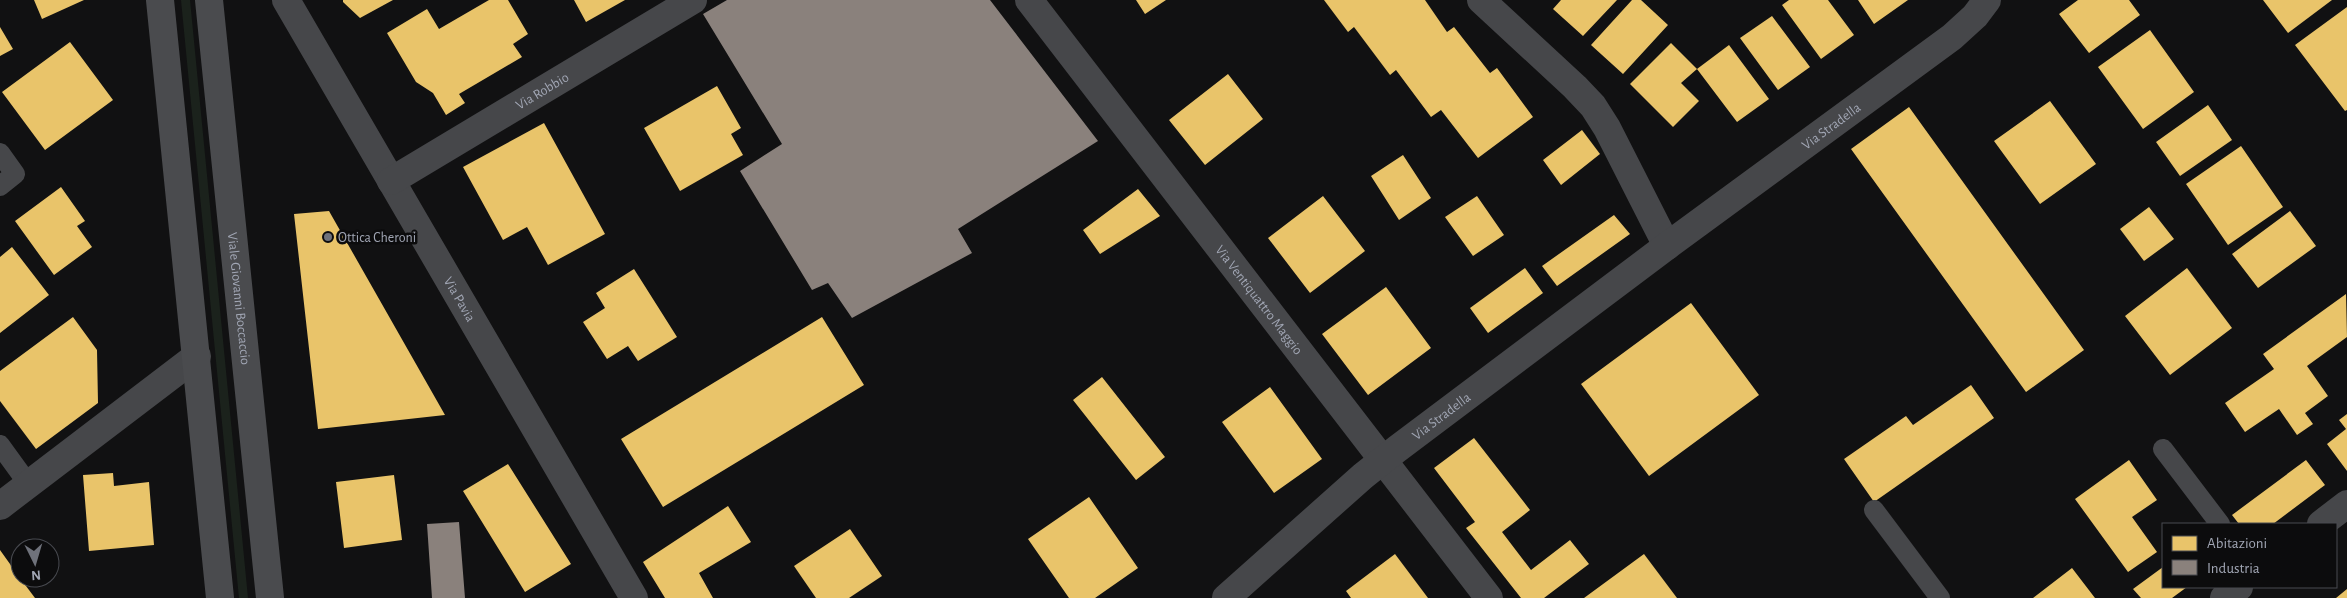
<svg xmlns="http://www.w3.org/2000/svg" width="2347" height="598" font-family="'Alegreya Sans',sans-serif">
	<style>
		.green { fill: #1b221c }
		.homes { fill: #e9c46a }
		.industry { fill: #8a817c }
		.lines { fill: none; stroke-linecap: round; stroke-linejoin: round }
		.lane { stroke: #46474a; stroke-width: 20 }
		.street { stroke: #46474a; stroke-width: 28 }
		.secondary { stroke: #4a4b4e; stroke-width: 28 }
		.poi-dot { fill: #6f727b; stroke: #0c0c0d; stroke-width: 2 }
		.labels { text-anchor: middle; stroke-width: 5; stroke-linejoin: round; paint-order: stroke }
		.street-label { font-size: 14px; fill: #a1a6b4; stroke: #0c0c0d }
		.poi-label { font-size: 14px; fill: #a1a6b4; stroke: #0c0c0d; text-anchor: start }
	</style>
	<rect width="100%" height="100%" fill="#111112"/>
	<path class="green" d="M181 0H190L248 598H239Z"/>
	<path class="homes" d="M34 0H84L42 19Z
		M343 0H393L360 18 343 2Z
		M489 0H508L528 34 513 44 522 57 459 94 465 103 446 115 433 93 416 82 387 33 427 9 439 29Z
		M574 0H625L586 22Z
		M1136 0H1166L1145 14Z
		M1324 0H1425L1447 32 1454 27 1490 73 1497 68 1533 117 1478 158 1441 110 1431 117 1396 70 1390 75 1354 27 1348 32Z
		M1561 0H1617L1583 36 1553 9Z
		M1632 0H1641L1668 25 1623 74 1591 45Z
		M1789 0H1828L1854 35 1821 59 1782 5Z
		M1858 0H1908L1874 24Z
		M2078 0H2129L2140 15 2089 53 2059 14Z
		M2263 0H2332L2288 33Z
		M2347 7V110L2345 111 2295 45Z
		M1772 16 1810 67 1778 90 1740 38Z
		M0 27 13 49 0 56Z
		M2150 30 2194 92 2143 129 2098 67Z
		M70 42 113 100 45 150 2 92Z
		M1671 43 1697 69 1681 83 1699 101 1673 127 1630 84Z
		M1729 45 1769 99 1737 122 1697 69Z
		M1228 74 1263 119 1205 165 1169 120Z
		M717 86 741 128 731 134 743 155 680 191 644 128Z
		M2050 101 2096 164 2040 204 1994 141Z
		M2208 105 2232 140 2180 176 2156 142Z
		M1909 107 2084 350 2026 392 1851 149Z
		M544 123 605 234 548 265 527 227 503 240 463 167Z
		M1582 130 1600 154 1561 185 1543 160Z
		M2241 146 2283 207 2228 245 2186 184Z
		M1403 155 1431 198 1399 220 1371 176Z
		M61 187 85 221 77 226 92 247 54 275 15 221Z
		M1138 189 1160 216 1100 254 1083 230Z
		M1323 196 1365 251 1310 293 1268 238Z
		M1477 196 1504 235 1473 256 1445 217Z
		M2149 207 2174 239 2144 261 2120 229Z
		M329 211 445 415 318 429 294 214Z
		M2290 211 2316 246 2258 288 2232 254Z
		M1614 215 1630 234 1557 286 1542 266Z
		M12 247 49 295 0 333V257Z
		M1525 268 1543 293 1488 333 1470 308Z
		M2187 268 2232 328 2170 375 2125 316Z
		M634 269 677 337 638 361 628 346 607 359 583 322 605 308 596 293Z
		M1386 287 1431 348 1368 395 1322 334Z
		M2346 294 2347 337 2307 366 2328 396 2305 413 2313 424 2297 435 2279 409 2245 432 2225 403 2274 369 2263 354Z
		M1691 303 1759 395 1649 476 1581 384Z
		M73 317 97 350 98 403 36 449 0 401V371Z
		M822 317 864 385 663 507 621 439Z
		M1102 377 1165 457 1136 480 1073 400Z
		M1971 385 1994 418 1874 502 1844 459 1906 416 1913 425Z
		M1270 387 1322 459 1274 493 1222 422Z
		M2347 414V471L2327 444 2346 429 2339 420Z
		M1474 438 1530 510 1502 532 1531 570 1570 540 1589 564 1544 598H1521L1466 528 1475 522 1434 468Z
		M2129 460 2157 500 2132 517 2157 552 2128 572 2075 499Z
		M2306 460 2325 485 2273 524H2239L2232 515Z
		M508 464 571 564 525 592 463 491Z
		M113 473 114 486 149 482 154 545 89 551 83 475Z
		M394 475 402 540 344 548 336 482Z
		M1089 497 1138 568 1095 598H1069L1028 539Z
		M728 506 751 542 699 573 713 598H665L643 562Z
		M850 529 882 576 849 598H816L794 566Z
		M0 550 20 578 35 598H0Z
		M1395 554 1428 598H1351L1346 591Z
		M1644 554 1677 598H1584Z
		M2163 567V587H2187L2172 598H2141L2133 589Z
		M2072 568 2095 598H2033Z
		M2347 589V598H2336Z"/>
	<path class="industry" d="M727 0H990L1098 141 958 229 972 253 852 318 828 283 812 290 740 171 782 144 703 14Z
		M459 522 465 598H432L427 524Z"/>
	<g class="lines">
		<path class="lane" d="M0 153 15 174 0 186
			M0 445 29 485
			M2163 449 2220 524
			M1874 510 1940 598"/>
		<g class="street">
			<path id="s1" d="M286 0 634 598"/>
			<path id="s2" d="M1029 0 1489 598"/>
			<path d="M1481 0 1575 87 1593 106 1607 128 1667 246"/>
			<path id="s3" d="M391 181 693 0"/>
			<path d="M0 506 197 356"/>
			<path d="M2321 524 2347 504"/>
			<path id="s4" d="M1226 598 1363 476 1397 449 1667 246 1952 37 1975 16 1987 0"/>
			<path d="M2224 598 2239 587"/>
		</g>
		<g class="secondary">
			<path d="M160 0 220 598"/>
			<path id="s5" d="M209 0 270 598"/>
		</g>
	</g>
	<circle class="poi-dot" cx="328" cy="237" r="5"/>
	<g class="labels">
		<g class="street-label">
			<text dy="5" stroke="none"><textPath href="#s3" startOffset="176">Via Robbio</textPath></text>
			<text dy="5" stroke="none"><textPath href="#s4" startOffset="768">Via Stradella</textPath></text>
			<text dy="5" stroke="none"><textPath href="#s5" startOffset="300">Viale Giovanni Boccaccio</textPath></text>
			<text dy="5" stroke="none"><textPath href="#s1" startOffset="346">Via Pavia</textPath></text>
			<text dy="5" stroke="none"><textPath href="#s2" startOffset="378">Via Ventiquattro Maggio</textPath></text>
			<text dy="5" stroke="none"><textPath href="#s4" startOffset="282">Via Stradella</textPath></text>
		</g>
		<g class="poi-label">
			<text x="338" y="242">Ottica Cheroni</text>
		</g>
	</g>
	<rect x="2162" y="523" width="175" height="65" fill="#0c0c0d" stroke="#484a50"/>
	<rect x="2172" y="536" width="25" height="15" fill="#e9c46a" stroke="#484a50"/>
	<text x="2207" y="548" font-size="15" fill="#a1a6b4">Abitazioni</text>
	<rect x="2172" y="560" width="25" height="15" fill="#8a817c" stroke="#484a50"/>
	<text x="2207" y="573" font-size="15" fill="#a1a6b4">Industria</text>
	<g transform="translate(35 563) rotate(175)"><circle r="24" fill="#0c0c0d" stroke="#484a50"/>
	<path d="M0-4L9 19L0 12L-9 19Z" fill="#6f727b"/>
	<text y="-8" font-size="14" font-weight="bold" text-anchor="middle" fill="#a1a6b4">N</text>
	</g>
</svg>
